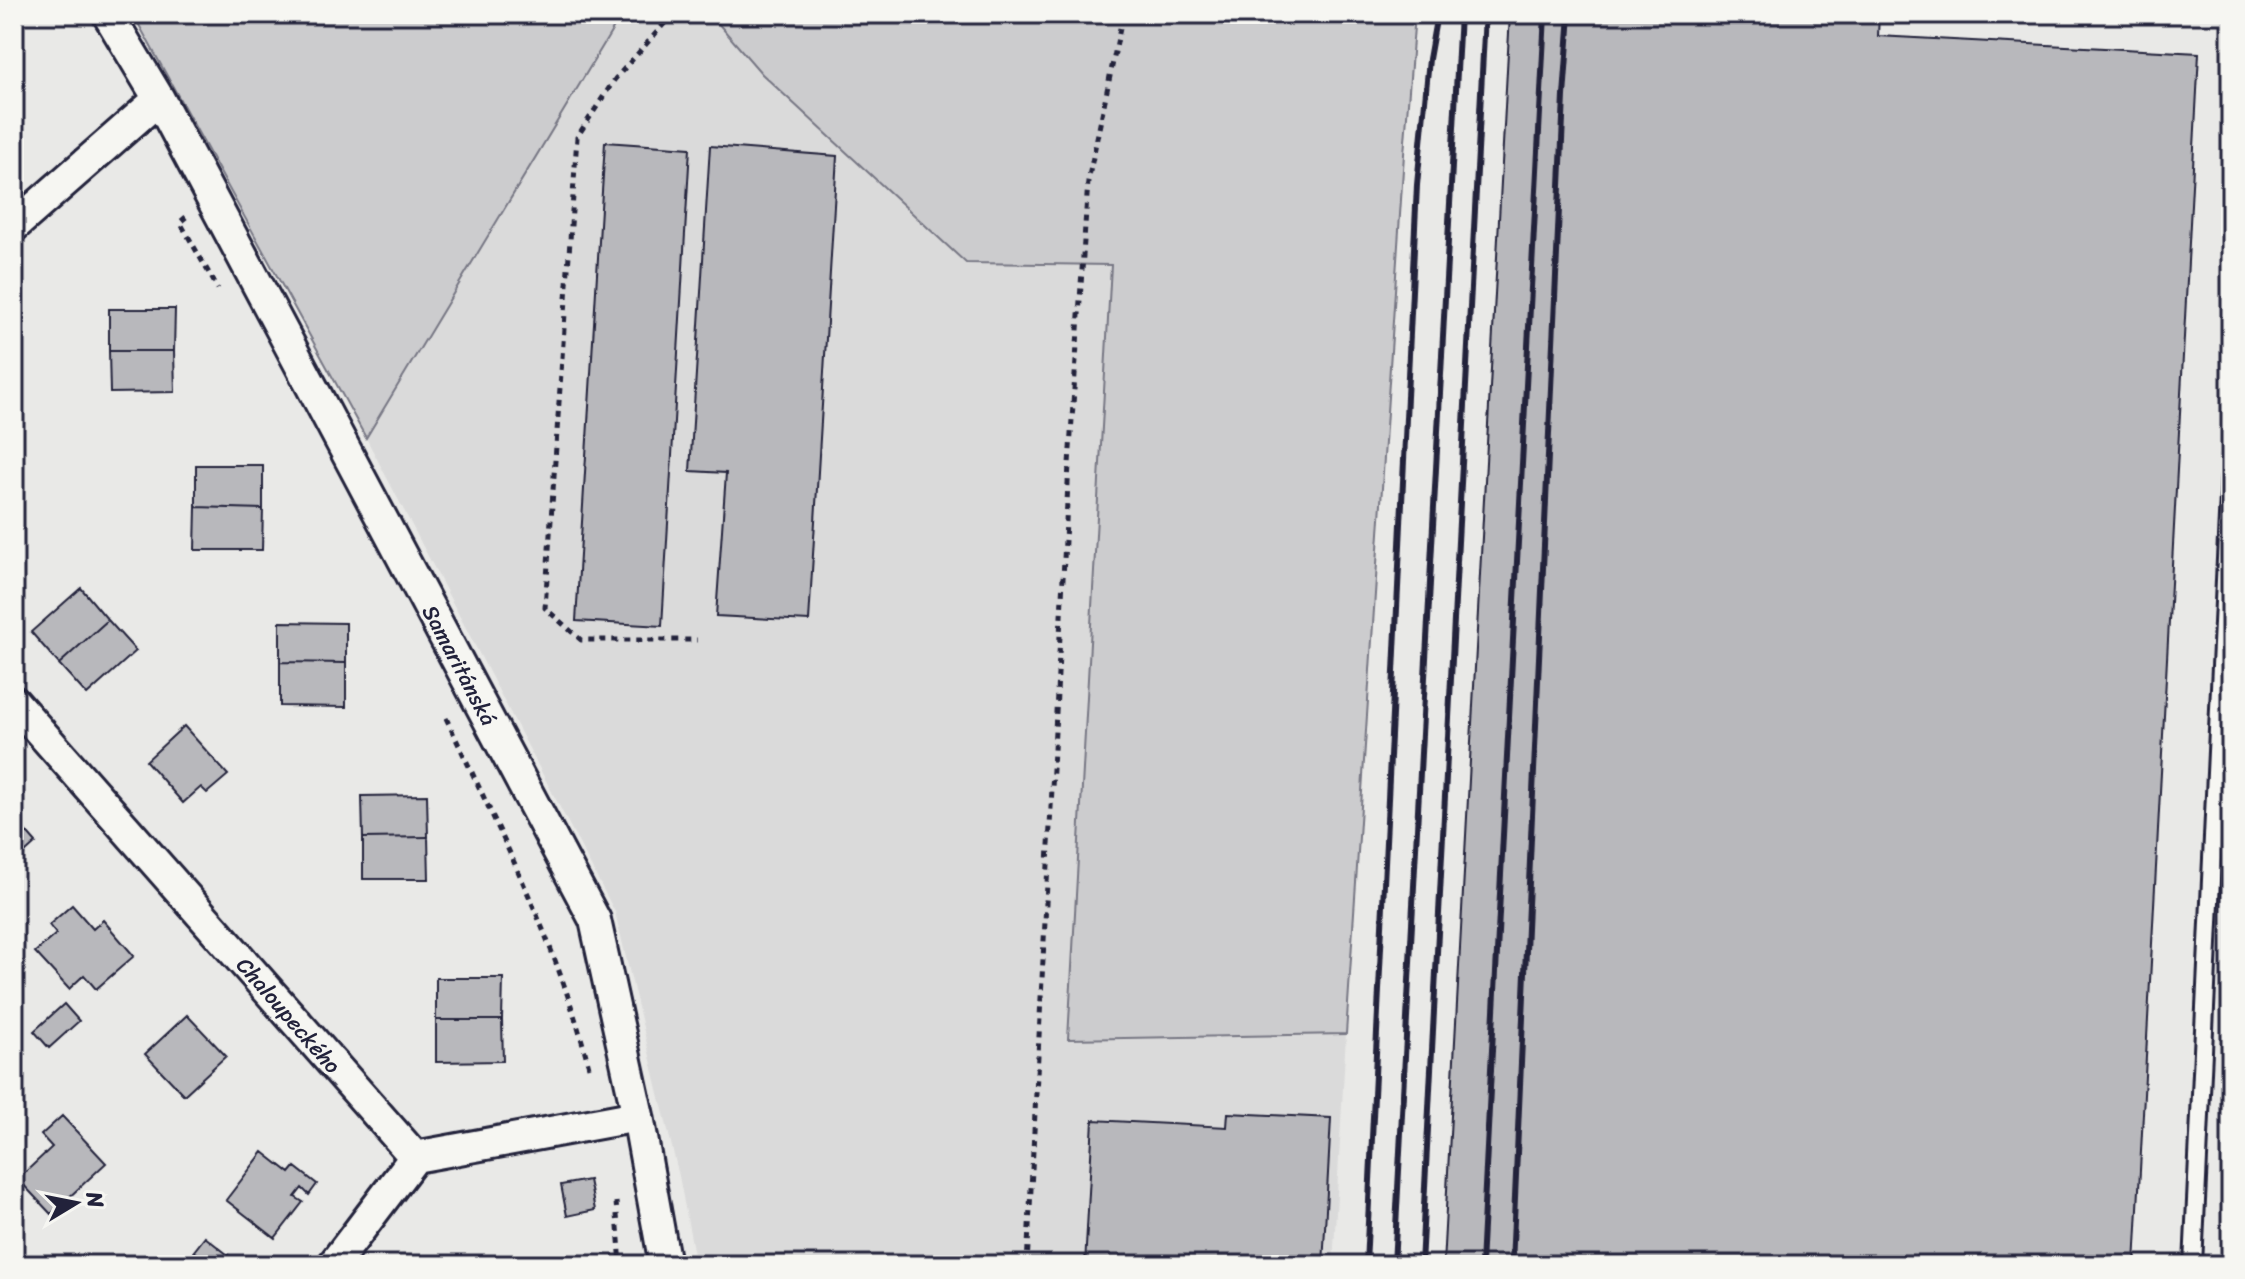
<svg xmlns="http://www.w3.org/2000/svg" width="2245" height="1279" font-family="Sriracha,sans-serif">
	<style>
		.built { fill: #dadada }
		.green { fill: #ccccce; stroke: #777784; stroke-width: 2 }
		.building { fill: #b8b8bc; stroke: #22223b; stroke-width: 2 }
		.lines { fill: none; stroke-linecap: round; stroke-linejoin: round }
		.service-casing { stroke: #22223b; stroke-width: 22 }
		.minor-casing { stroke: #22223b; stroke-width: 36 }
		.path { stroke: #22223b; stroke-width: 5; stroke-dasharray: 6 6; stroke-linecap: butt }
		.service { stroke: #f6f6f2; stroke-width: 16 }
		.minor { stroke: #f6f6f2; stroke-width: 30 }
		.rail { stroke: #22223b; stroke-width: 6 }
		.labels { text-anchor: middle; stroke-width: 6; stroke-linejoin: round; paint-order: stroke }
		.street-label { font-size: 22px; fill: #22223b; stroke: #f6f6f2 }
	</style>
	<rect width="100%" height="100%" fill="#e9e9e7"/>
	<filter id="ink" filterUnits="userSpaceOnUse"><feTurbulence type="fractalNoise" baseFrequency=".0125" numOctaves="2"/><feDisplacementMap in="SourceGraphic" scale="16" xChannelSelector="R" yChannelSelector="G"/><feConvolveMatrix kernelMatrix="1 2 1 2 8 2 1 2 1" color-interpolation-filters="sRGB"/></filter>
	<g filter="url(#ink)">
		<path class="built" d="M622 14H710L762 74 966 263 1111 264 1068 1038 1346 1034 1333 1265H696L679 1176 615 912 366 438Z"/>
		<path class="green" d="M133 14H622L366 438Z
			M710 14H1415L1404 154 1346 1034 1068 1039 1111 265 966 263 762 74Z"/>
		<path class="building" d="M1510 14H1879L1878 36 2199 53 2135 1265H1443Z
			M605 142 690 148 662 626 576 621Z
			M710 146 837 156 809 621 716 616 726 473 690 471Z
			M109 309H175L174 351H109Z
			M109 351H174L175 392 110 393Z
			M196 465H263V509L196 507Z
			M196 507 263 509 262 550H195Z
			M81 588 108 620 59 664 31 632Z
			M108 620 136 651 87 695 59 664Z
			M280 622 346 623V663L280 662Z
			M280 662 346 663V707L280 706Z
			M184 726 228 775 207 793 201 787 183 803 146 761Z
			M427 795 428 837 363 838 362 796Z
			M14 818 36 843 14 863Z
			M428 837 429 879H363V838Z
			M72 905 93 929 103 920 134 956 96 989 84 975 69 989 35 952 56 934 49 925Z
			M436 978H503L502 1020H436Z
			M64 1004 79 1021 49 1048 34 1031Z
			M187 1015 226 1056 184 1095 145 1054Z
			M436 1020H502L503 1061 436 1062Z
			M1228 1113 1331 1118 1323 1265H1085L1093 1120 1227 1127Z
			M62 1116 106 1163 51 1214 18 1179 52 1147 41 1135Z
			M263 1152 290 1173 295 1167 317 1184 309 1195 302 1188 295 1197 303 1202 275 1238 226 1200Z
			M589 1180 595 1210 567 1216 561 1185Z
			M205 1237 241 1265H212L194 1251Z
			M191 1254 206 1265H182Z"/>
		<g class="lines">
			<defs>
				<path id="service" d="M2193 1265 2231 452"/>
				<path id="minor" d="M108 14 159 99 595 920 638 1116 665 1265
					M14 226 159 99
					M14 702 415 1157 638 1116
					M333 1265 415 1157"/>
			</defs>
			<use href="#service" class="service-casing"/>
			<use href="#minor" class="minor-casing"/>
			<path class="path" d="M673 14 615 79 577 137 545 608 581 640H697
				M186 217 180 222 218 289
				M446 718C500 832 558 945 589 1067
				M14 1043 20 1050 14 1055
				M616 1202 621 1265
				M1027 1265 1069 464 1088 181 1123 14"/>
			<use href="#service" class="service"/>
			<use href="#minor" class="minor"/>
			<path class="rail" d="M1366 1265 1417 185 1429 59 1437 14
				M1394 1265 1460 14
				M1421 1265 1485 14
				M1481 1265 1545 14
				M1512 1265 1564 96 1570 14"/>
		</g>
	</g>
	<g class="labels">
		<g class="street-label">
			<text transform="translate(460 665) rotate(62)" y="8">Samaritánská</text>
			<text transform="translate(289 1015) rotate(49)" y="8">Chaloupeckého</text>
		</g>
	</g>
	<rect width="2245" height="1279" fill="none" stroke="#f6f6f2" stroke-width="48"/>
	<rect x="24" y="24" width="2197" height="1231" fill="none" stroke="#22223b" stroke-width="3" filter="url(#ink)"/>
	<g transform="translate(76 1203) rotate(80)" stroke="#f6f6f2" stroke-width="6" paint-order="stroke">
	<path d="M0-6L14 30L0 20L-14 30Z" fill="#22223b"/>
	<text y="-12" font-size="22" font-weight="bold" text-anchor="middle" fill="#22223b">N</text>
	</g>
</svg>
